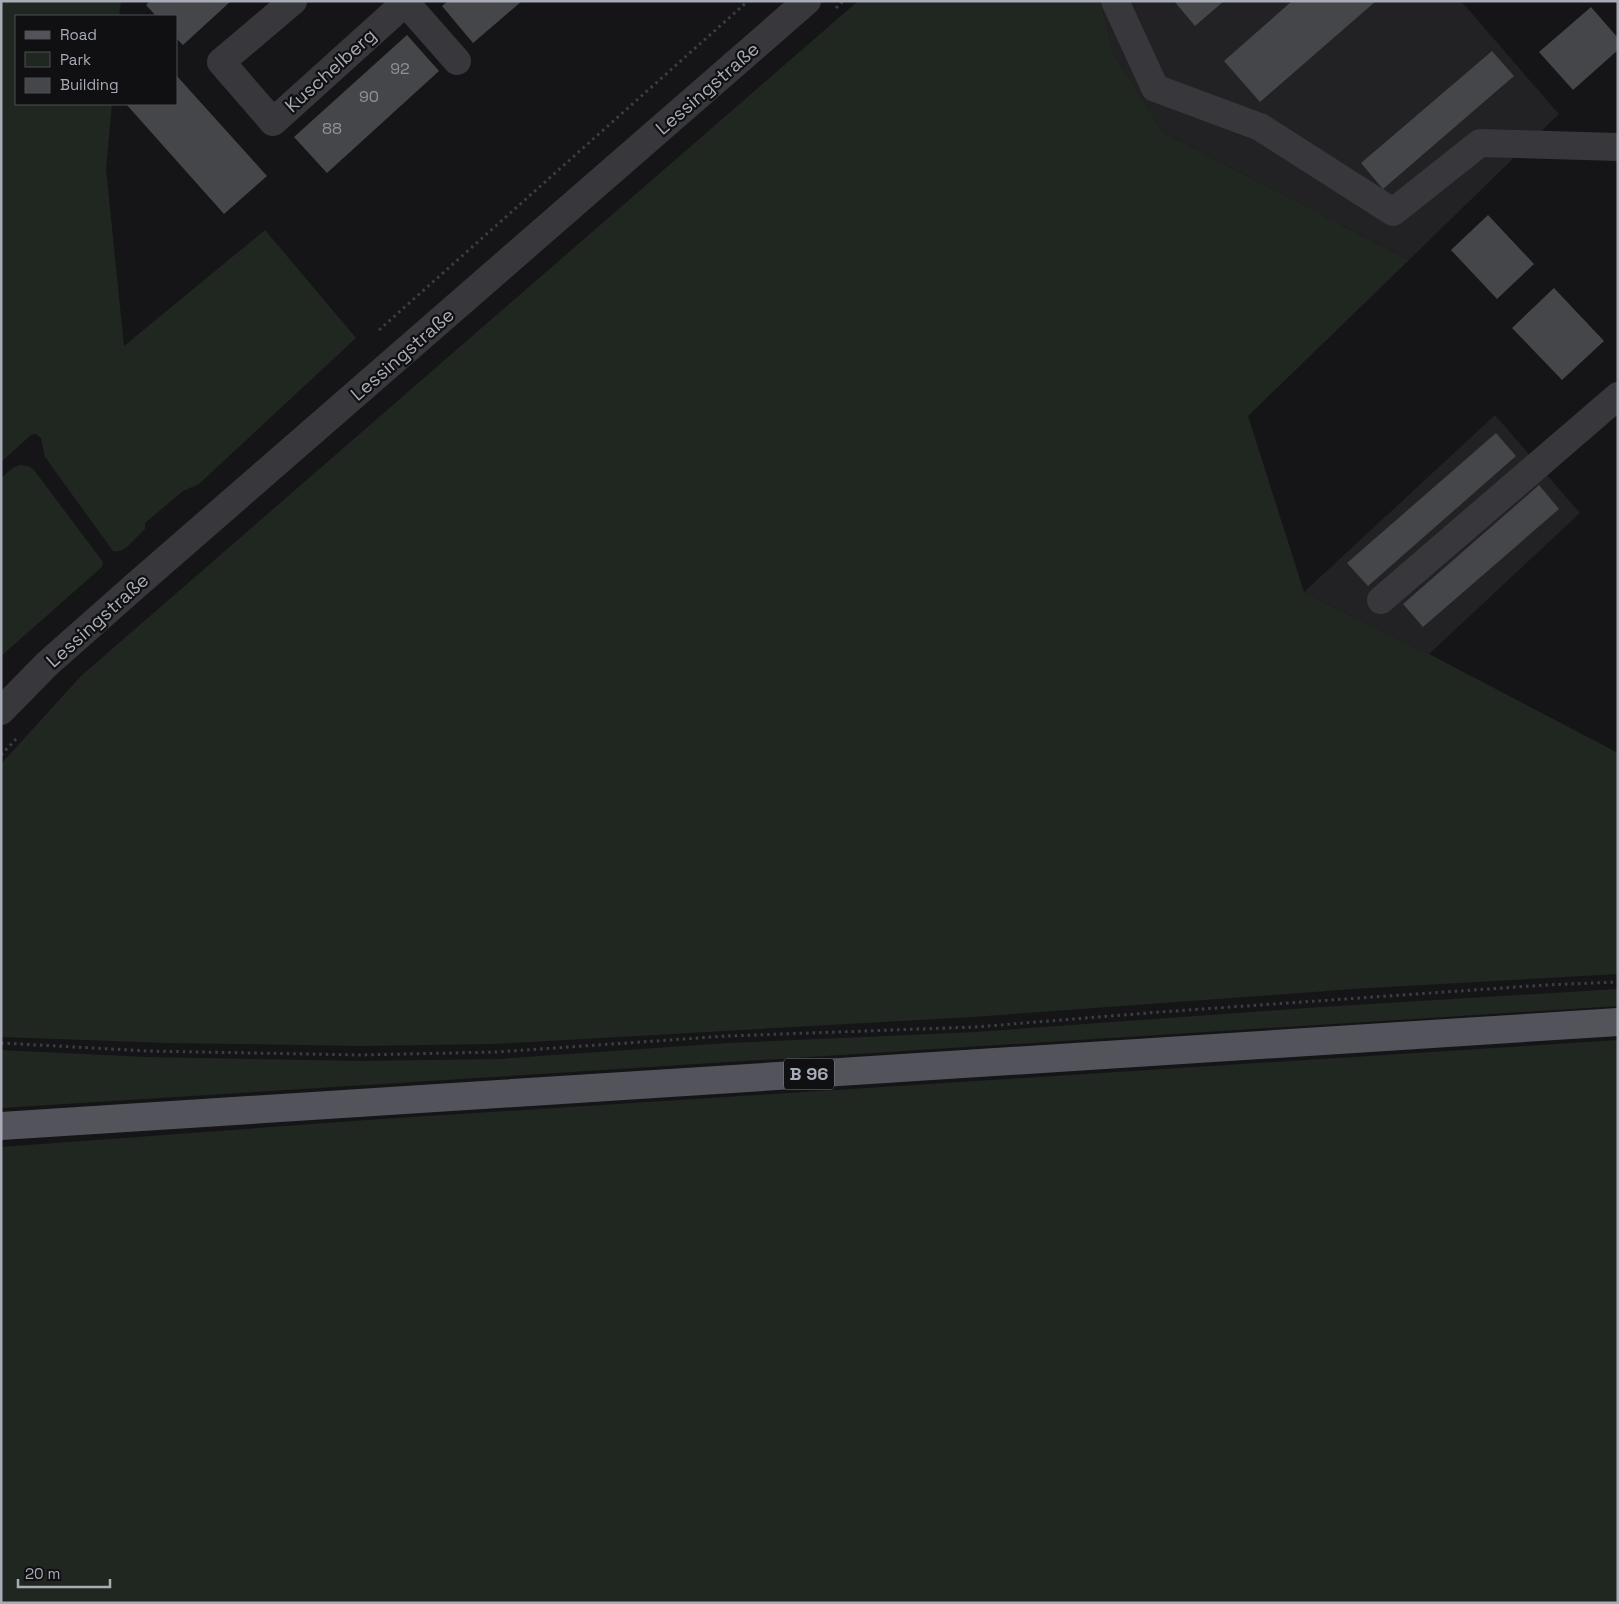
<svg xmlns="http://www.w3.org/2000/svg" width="1619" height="1604" font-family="'Space Grotesk',sans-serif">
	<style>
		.built { fill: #222224 }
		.green { fill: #202721 }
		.building { fill: #45464a }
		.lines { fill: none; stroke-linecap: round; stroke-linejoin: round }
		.path { stroke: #3d3e43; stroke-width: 3; stroke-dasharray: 2.5 4; stroke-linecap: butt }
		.minor { stroke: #37373c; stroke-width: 28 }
		.major { stroke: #53545b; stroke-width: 28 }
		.labels { text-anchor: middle; stroke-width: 4.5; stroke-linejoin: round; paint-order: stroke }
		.number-label { font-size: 16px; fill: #8f929b }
		.shield { fill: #101012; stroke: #7a7d85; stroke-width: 1 }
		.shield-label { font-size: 18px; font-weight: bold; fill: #a8acb6 }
		.street-label { font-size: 19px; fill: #a8acb6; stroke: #101012 }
	</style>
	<rect width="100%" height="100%" fill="#151517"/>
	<path class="built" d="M1100 1H1461L1559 114 1409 260 1163 132 1113 53Z
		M1495 415 1580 513 1429 654 1304 592Z"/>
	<path class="green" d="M1 1H121L119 16H16V104H112L106 169 124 346 265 230 356 338 199 484 183 491 145 523V529C136 537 125 554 113 551L45 457 41 438 36 434 31 435 1 462Z
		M858 1H1100L1113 53 1163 132 1409 260 1248 416 1304 592 1429 654 1618 753V974L1368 988 972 1017 494 1044 362 1046 168 1043 1 1037V764L81 676Z
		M21 465 28 466 34 470 103 562 102 567 1 656V478L14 467Z
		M1618 989V1006L1 1108V1050L146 1057 361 1061 499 1059 728 1043 976 1032 1321 1007Z
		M1618 1040V1603H1V1147L381 1119Z"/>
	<path class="building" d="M150 1H231L183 45 176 38V16H156L146 5Z
		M448 1H522L473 43 442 6Z
		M1174 1H1224L1195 26Z
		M1292 1H1376L1260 102 1224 61Z
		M1591 7 1618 38V50L1573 90 1539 52Z
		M407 35 439 71 327 173 294 137Z
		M1492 51 1514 76 1383 189 1361 163Z
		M176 75 267 176 224 214 126 104H176Z
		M1488 215 1534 264 1497 299 1451 250Z
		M1554 288 1604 341 1562 380 1512 328Z
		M1496 433 1516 456 1368 586 1347 563Z
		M1539 485 1559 509 1423 627 1403 604Z"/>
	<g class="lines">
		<path class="path" d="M836 8 843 1
			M379 330 748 1
			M1 755 18 737
			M1 1043 148 1051 360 1055 497 1052 727 1036 975 1027 1160 1012 1545 985 1618 982"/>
		<path class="minor" d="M293 1 221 62 273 122 407 1
			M1115 1 1155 88 1260 127 1393 212 1480 143 1618 147
			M406 3 457 61
			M1381 600 1618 396
			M1 711 47 664 134 587 807 1"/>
		<path class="major" d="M1 1126 1618 1022"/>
	</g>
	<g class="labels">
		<g class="number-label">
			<text x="400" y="74">92</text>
			<text x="369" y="102">90</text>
			<text x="332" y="134">88</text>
		</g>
		<rect class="shield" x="784" y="1058.5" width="50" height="31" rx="4"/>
		<g class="shield-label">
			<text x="809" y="1080">B 96</text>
		</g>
		<g class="street-label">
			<text transform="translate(330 70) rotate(-42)" y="7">Kuschelberg</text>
			<text transform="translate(707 88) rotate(-41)" y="7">Lessingstraße</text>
			<text transform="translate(402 354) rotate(-41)" y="7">Lessingstraße</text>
			<text transform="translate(97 620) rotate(-42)" y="7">Lessingstraße</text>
		</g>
	</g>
	<rect width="1619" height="1604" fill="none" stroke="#a8acb6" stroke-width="5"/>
	<rect x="15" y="15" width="162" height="90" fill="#101012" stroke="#4d4e54"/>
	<rect x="25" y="31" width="25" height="8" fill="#53545b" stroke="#4d4e54"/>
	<text x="60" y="40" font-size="15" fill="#a8acb6">Road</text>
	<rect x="25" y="52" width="25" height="15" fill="#202721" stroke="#4d4e54"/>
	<text x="60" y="65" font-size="15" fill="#a8acb6">Park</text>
	<rect x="25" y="78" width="25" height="15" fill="#45464a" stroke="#4d4e54"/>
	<text x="60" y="90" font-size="15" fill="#a8acb6">Building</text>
	<path d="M18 1579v8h92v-8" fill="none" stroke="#a8acb6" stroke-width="2.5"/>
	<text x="25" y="1579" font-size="15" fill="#a8acb6" stroke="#101012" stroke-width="4" paint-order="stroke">20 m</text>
</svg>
